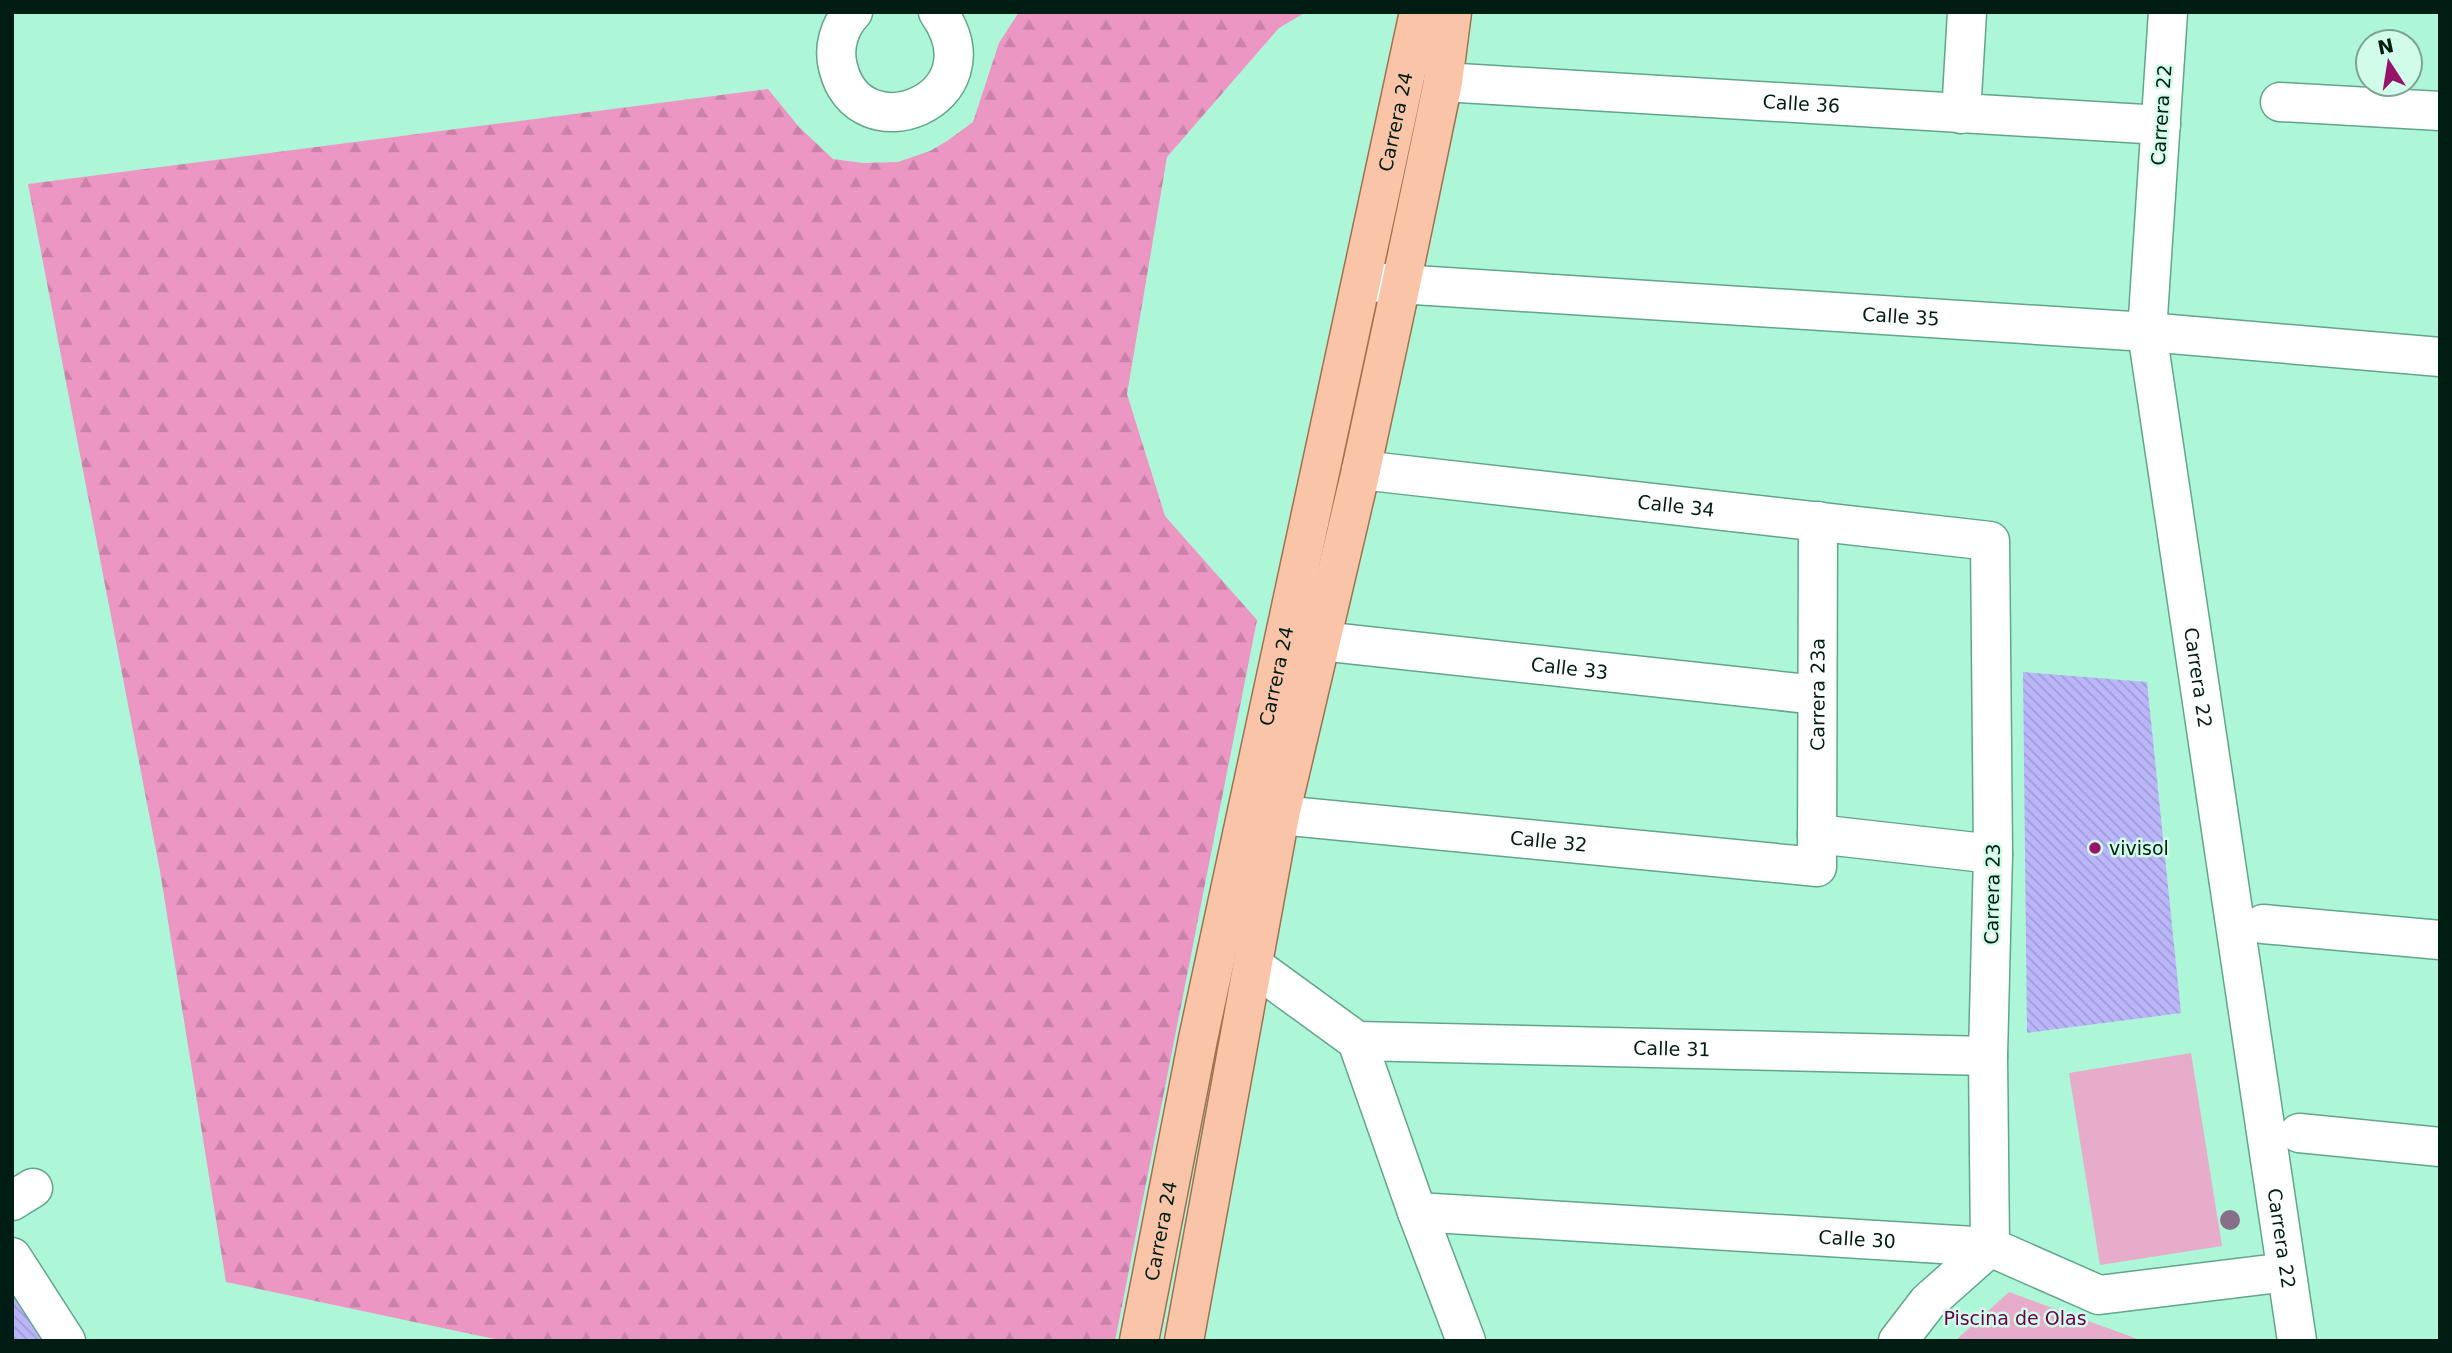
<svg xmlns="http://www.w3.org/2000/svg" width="2452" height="1353" font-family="'DejaVu Sans',sans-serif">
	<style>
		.forest { fill: url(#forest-firs) }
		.park { fill: #e6acca }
		.building { fill: url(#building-back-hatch) }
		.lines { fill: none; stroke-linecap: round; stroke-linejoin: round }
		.minor-casing { stroke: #61a68b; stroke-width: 41 }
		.major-casing { stroke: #a0704f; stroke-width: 41 }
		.minor { stroke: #fff; stroke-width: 38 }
		.major { stroke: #fac4a9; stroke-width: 38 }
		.tree { fill: #886f89 }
		.poi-dot { fill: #97146b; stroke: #d2fcea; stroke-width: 2.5 }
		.labels { text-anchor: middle; stroke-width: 5; stroke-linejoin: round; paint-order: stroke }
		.street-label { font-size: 19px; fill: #001d13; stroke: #d2fcea }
		.poi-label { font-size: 19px; fill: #001d13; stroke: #d2fcea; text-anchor: start }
		.park-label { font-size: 19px; fill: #690048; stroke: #d2fcea }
	</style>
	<defs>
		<pattern id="forest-firs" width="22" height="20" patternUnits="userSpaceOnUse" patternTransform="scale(1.75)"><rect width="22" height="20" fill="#ec96c4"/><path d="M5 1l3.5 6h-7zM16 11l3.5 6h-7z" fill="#c981a8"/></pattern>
		<pattern id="building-back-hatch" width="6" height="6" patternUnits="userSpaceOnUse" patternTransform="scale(1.75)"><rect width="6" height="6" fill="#bab6f9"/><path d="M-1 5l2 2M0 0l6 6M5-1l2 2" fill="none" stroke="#9e9cd5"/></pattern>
	</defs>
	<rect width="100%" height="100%" fill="#aef6d8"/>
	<path class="forest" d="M1019 12H1306L1279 28 1167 157 1127 394 1165 516 1257 620 1115 1341H504L226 1282 160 871 28 184 768 89 799 127 833 159 863 163 898 162 930 151 947 141 973 122 999 43Z"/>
	<path class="park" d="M2191 1053 2222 1246 2100 1265 2069 1073Z
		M2009 1292 2143 1341H1955Z"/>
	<path class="building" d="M2023 672 2147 682 2181 1013 2027 1033Z
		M12 1286 49 1341H12Z"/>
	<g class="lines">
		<defs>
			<g id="minor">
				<path d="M853 12C839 26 833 48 838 67 859 156 1000 100 938 12"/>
				<path id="s1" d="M2168 12 2147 332 2297 1341"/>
				<path id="s2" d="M1443 82 2161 125"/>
				<path d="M2280 102 2440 111"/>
				<path d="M1961 114 1967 12"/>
				<path id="s3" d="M1368 282 2147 332 2440 357"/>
				<path id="s4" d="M1361 470 1990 541 1993 854 1988 1056 1990 1247"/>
				<path id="s5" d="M1321 641 1817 695"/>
				<path id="s6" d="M1280 815 1817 867 1818 521"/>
				<path d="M1817 834 1993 854"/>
				<path d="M2263 924 2440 940"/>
				<path d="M1254 966 1357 1041 1417 1212 1466 1341"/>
				<path id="s7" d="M1357 1041 1988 1056"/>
				<path d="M2299 1133 2440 1147"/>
				<path d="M12 1201 33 1188"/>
				<path id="s8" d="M1417 1212 1990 1247 2099 1295 2286 1272"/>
				<path d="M12 1257 66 1341"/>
				<path d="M1898 1341 1928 1302 1990 1247"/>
			</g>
			<g id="major">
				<path id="s9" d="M1139 1341 1198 1039 1419 12"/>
				<path d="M1184 1341 1280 815 1361 470 1401 284 1443 82 1452 12"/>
			</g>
		</defs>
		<use href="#minor" class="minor-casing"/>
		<use href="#major" class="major-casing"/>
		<use href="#minor" class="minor"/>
		<use href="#major" class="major"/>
	</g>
	<circle class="tree" cx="2230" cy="1220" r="10"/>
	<circle class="poi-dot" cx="2095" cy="848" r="7"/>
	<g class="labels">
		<g class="street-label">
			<text dy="7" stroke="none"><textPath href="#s2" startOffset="359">Calle 36</textPath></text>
			<text transform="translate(2161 115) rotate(-86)" y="7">Carrera 22</text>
			<text dy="7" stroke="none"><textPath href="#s9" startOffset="1246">Carrera 24</textPath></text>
			<text dy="7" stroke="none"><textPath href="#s3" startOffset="534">Calle 35</textPath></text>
			<text dy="7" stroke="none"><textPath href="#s4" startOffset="317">Calle 34</textPath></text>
			<text dy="7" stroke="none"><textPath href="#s5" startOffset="250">Calle 33</textPath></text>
			<text dy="7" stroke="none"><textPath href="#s9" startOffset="679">Carrera 24</textPath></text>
			<text dy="7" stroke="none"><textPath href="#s1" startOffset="670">Carrera 22</textPath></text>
			<text dy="7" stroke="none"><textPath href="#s6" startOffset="712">Carrera 23a</textPath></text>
			<text dy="7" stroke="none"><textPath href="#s6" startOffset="270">Calle 32</textPath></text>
			<text transform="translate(1992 894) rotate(-89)" y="7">Carrera 23</text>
			<text dy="7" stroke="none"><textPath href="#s7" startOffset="315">Calle 31</textPath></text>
			<text dy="7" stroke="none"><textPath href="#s9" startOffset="112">Carrera 24</textPath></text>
			<text dy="7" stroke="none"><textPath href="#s8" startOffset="441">Calle 30</textPath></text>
			<text dy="7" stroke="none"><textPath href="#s1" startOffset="1237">Carrera 22</textPath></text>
		</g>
		<g class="poi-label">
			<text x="2109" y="855">vivisol</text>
		</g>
		<g class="park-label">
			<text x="2015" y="1325">Piscina de Olas</text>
		</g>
	</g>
	<rect width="2452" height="1353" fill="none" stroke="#001d13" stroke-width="28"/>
	<g transform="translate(2389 63) rotate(348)"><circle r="33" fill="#d2fcea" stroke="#7ea394" stroke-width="2"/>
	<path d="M0-5L12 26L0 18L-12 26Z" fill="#97146b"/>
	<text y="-10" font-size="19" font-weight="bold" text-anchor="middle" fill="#001d13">N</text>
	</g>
</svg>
